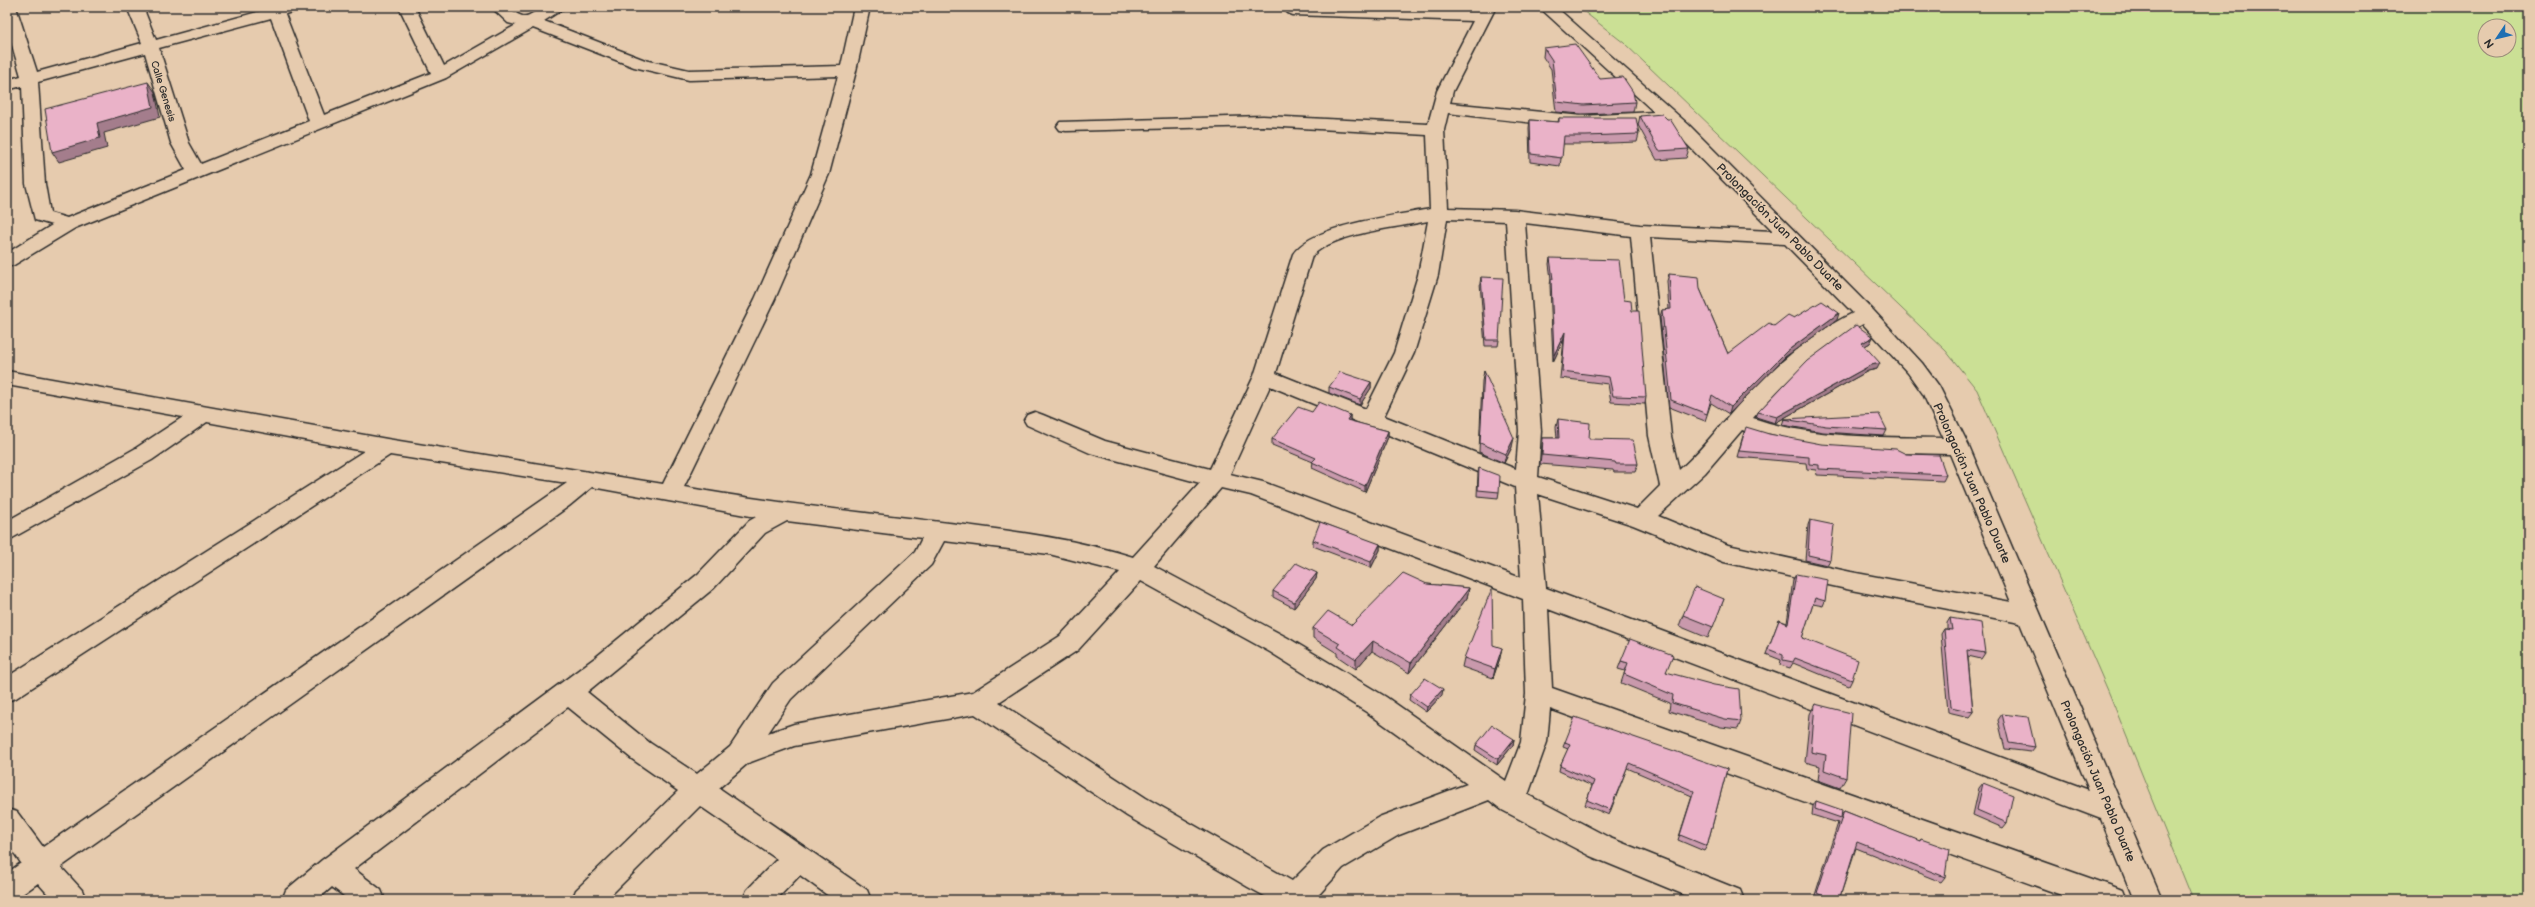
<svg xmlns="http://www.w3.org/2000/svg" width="2535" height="907" font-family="'Balsamiq Sans',sans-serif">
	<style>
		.green { fill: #cbe095; stroke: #7b8660; fill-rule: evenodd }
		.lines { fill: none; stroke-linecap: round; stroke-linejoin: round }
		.minor-casing { stroke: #2b2b2b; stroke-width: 3 }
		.minor { fill: #e6cbae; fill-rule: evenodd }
		.wall { fill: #c999ac; stroke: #2b2b2b }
		.shaded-wall { fill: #a47d8c; stroke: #2b2b2b }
		.building { fill: #eab2c8; stroke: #2b2b2b }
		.labels { text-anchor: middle; stroke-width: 3.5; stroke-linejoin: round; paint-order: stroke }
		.far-street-label { font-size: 10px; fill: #2b2b2b; stroke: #e6cbae }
		.street-label { font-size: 12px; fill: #2b2b2b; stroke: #e6cbae }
	</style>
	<rect width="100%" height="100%" fill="#e6cbae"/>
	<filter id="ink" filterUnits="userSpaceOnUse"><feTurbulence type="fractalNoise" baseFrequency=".025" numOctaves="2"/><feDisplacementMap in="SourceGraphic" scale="8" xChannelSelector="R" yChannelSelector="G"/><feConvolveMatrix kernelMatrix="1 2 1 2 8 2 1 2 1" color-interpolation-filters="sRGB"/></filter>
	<g filter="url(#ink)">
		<path class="green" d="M1578 7H2528V900H2193L2109 693 1977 390 1946 351 1624 43ZM2485 26H2509V50H2485Z"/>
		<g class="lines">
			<defs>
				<path id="minor" d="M7 7H16L37 72 142 43 127 7H143L156 40 268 9 267 7H302L299 10 285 14 324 115 431 73 399 7H415L444 66 516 25 508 23 491 7H508C529 25 527 12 547 7 552 6 560 7 566 7L544 21 645 60 689 70 841 66 854 7H870L856 71 829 174 775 299 684 487C772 503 860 512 949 523 1011 531 1073 538 1133 557L1200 483 1090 453 1027 425 1024 420 1027 415 1035 412 1043 415 1105 441 1210 469 1254 376 1293 254C1313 224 1395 216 1430 209L1427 135 1263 126 1066 131 1060 130 1057 126 1060 122 1263 116 1428 124 1437 91 1473 21 1293 15 1288 13 1285 10 1287 7 1478 12 1480 7H1496L1453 91 1450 103 1582 116 1654 112 1539 7H1556L1689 125 1873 310 1922 363 1939 386 1969 446 2162 900H2134L2101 819 1548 609 1552 688 2112 886 2122 890 2126 900H2075L1550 709 1547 742 1528 795 1610 838 1740 890 1744 900H1697L1590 856 1502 810 1489 800 1399 835 1343 868 1314 900H1272L1248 887 1127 816 975 714 794 746 748 763 719 788 867 890 871 900H834L800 875 776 900H743L747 890 777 859 700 806 606 900H572L576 890 678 791 632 759 568 707 354 869 381 890 385 900H349L332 887 317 900H282L286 890 322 860 596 657 698 574 749 521 756 517 592 487 569 506 61 867 82 890 86 900H53L38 883 17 898 7 900V873L21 863 7 843V809L17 812 43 847 567 483 390 455 16 698 7 701V677L364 451 207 422 152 460 7 541V521L136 448 183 417 7 385V371L387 439 663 484 755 299 811 174 838 76 689 80 634 67 533 28 446 78 75 228 14 265 7 267V253L52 225 35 220 26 184 22 86 7 90V80L21 76 7 28ZM271 18 309 121 201 164 189 143 159 48ZM145 53 171 143 186 170 67 218 50 213 45 184 38 82ZM1448 113C1520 122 1591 132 1664 121L1773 231 1640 225 1515 210 1448 208 1444 130ZM1447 219 1506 221 1519 431 1516 469 1384 416 1414 353 1438 275ZM1428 221 1418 275 1394 353 1366 409 1276 373 1312 256C1334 233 1396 228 1428 221ZM1525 223 1631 236 1649 436 1660 486 1637 509 1538 477 1541 431ZM1650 237 1785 244 1853 313C1807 335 1761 378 1729 416 1713 434 1698 454 1679 470L1671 436ZM1863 324 1908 373 1923 394 1943 438C1880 437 1814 439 1753 418 1784 382 1821 345 1863 324ZM1270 386 1515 487 1521 578 1263 482 1230 474ZM1742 430C1809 454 1880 453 1950 454L2011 602 1851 572 1728 545 1658 516 1705 473ZM1221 488 1251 495 1523 599 1526 694 1521 742 1506 781 1386 697 1288 638 1154 566ZM1538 494 1633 525 1724 562 1851 590 2020 623 2089 790 1546 588ZM787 521 922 538 915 552 773 683 730 747 697 774 650 743 587 692 714 588 765 533ZM944 541 1049 554 1120 572 1060 636 973 692 794 724 768 733 791 699 931 565ZM1141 581 1270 652 1368 713 1467 784 1379 817 1323 850 1292 881 1146 798 999 702 1078 650Z"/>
			</defs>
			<use href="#minor" class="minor-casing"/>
			<use href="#minor" class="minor"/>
		</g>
		<path class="wall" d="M1544 48 1600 79 1635 102 1633 112 1582 114 1556 112 1551 69 1543 57Z
			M1640 116 1689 149 1686 158 1657 160 1638 125Z
			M1559 118 1639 134 1637 142 1584 144H1563L1560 166 1530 162 1529 128 1530 120 1558 122Z
			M1550 258 1624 300 1632 311 1646 397 1645 404 1611 402 1608 384 1560 378 1564 339 1553 362 1550 285 1551 279 1549 264Z
			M1669 274 1700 289 1728 354 1774 326 1794 318 1837 320 1785 357 1729 414 1711 403 1705 421 1669 407 1660 317 1662 310H1669L1667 281Z
			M1481 277 1499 340 1498 346H1485L1480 283Z
			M1873 337 1870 343 1865 346 1877 369 1868 371 1775 423 1756 417 1758 412Z
			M1484 371 1512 447 1504 463 1479 452 1482 381Z
			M1371 382V388L1360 405 1329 393V387Z
			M1312 412 1350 415V421L1388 431V437L1365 492 1312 468 1313 462 1272 445V439Z
			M1558 419 1589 439 1638 464 1635 472H1614L1613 470 1540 464 1542 446 1543 438H1557L1556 427Z
			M1784 419 1887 430 1884 436 1823 432 1782 425Z
			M1744 432 1769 434 1946 475 1943 481 1817 475 1816 470 1807 469 1806 463 1737 457Z
			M1479 468 1499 492 1498 498 1477 496 1478 473Z
			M1810 520 1830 560 1827 565 1805 560 1808 525Z
			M1313 540 1380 544V550L1371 568 1313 546Z
			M1317 573 1316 579 1294 608 1273 597V591Z
			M1796 574 1825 601 1823 606 1813 604 1802 638 1852 680 1849 686 1793 663 1790 668 1780 665 1781 660 1766 654 1779 620 1787 623 1793 580Z
			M1427 584 1469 588 1467 598 1409 673 1372 651 1356 669 1337 656V653L1313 638V628L1352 625Z
			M1724 599 1708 638 1679 626 1683 615Z
			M1950 618 1985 653 1981 659 1968 656 1973 712 1969 717 1948 712 1941 634 1944 629H1947V623Z
			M1493 645 1500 658 1493 678 1462 667 1464 658Z
			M1621 661 1667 672 1741 721 1738 729 1721 727 1669 711 1670 703 1621 683 1625 671 1618 669Z
			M1410 695H1442L1426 712 1409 700Z
			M1815 704 1846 778 1840 788 1818 780 1820 766 1805 762 1810 714Z
			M2002 714 2035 747 2031 752 2005 749 1998 720Z
			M1514 739 1513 745 1497 765 1475 750 1476 745Z
			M1565 742 1727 769 1707 846 1704 851 1678 840 1692 796 1627 768 1609 815 1585 805 1592 786 1559 771 1560 766 1568 749 1563 747Z
			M1983 783 2007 823 2003 828 1973 815 1979 788Z
			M1816 801 1841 815 1844 811 1919 841 1921 839 1945 877 1941 882 1856 848 1839 900H1817L1814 898 1838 823 1812 815 1813 806Z"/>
		<path class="shaded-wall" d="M148 82 155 92 160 117 104 133 107 148 59 162 52 152 97 123Z
			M1839 313 1837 320 1785 357 1729 414 1731 407 1787 351Z
			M1565 332 1564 339 1553 362 1554 355Z
			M1873 337 1870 343 1860 349 1862 343Z
			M1880 363 1877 369 1868 371 1775 423 1777 417 1871 365Z
			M1371 382V388L1360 405V399Z
			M1350 415V421L1346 426 1347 420Z
			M1388 431V437L1365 492V486Z
			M1514 438 1512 447 1504 463 1506 454Z
			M1380 544V550L1371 568V562Z
			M1317 573 1316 579 1294 608V602Z
			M1469 588 1467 598 1409 673 1411 663Z
			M1373 641 1372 651 1356 669V659Z
			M1502 648 1500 658 1493 678 1495 669Z
			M1443 689 1442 695 1426 712 1427 707Z
			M1514 739 1513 745 1497 765 1498 759Z"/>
		<path class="building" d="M1575 44 1600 79 1623 77 1633 92 1635 102 1584 105 1557 102 1552 60 1544 48Z
			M148 82 153 107 97 123 100 138 52 152 45 109Z
			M1662 114 1667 119H1670L1689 149 1659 151 1640 116Z
			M1559 118H1636L1639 134 1586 136H1564L1562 158 1531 154 1530 120 1559 122Z
			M1550 258 1619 260 1624 300 1631 301 1632 311H1639L1646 397 1613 396 1609 377 1562 371 1565 332 1554 355 1551 279H1553Z
			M1669 274 1699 277 1700 289 1728 354 1769 323 1774 326 1788 315 1794 318 1822 301 1839 313 1787 351 1731 407 1712 395 1707 414 1671 400 1662 310 1671 309Z
			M1481 277 1503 278 1499 340H1486Z
			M1856 325 1873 337 1862 343 1880 363 1871 365 1777 417 1758 412 1807 361Z
			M1484 371 1514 438 1506 454 1480 443Z
			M1340 372 1371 382 1360 399 1329 387Z
			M1319 402 1350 415 1347 420 1388 431 1365 486 1312 462 1316 458 1272 439 1298 407 1312 412Z
			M1879 414 1887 430 1826 426 1784 419Z
			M1558 419 1590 423 1589 439 1633 440 1638 464H1616L1615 462 1542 455 1543 438H1559Z
			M1746 427 1769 434 1821 444 1896 449 1906 454 1939 455 1946 475 1819 469V465L1809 464V457L1739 451Z
			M1479 468 1500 476 1499 492 1478 490Z
			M1810 520 1834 525 1830 560 1808 555Z
			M1320 522 1380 544 1371 562 1313 540Z
			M1296 563 1317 573 1294 602 1273 591Z
			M1403 573 1427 584 1469 588 1411 663 1373 641 1356 659 1338 647 1340 644 1313 628 1328 611 1352 625Z
			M1796 574 1828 580 1825 601 1815 598 1802 638 1858 660 1852 680 1795 658 1793 662 1783 660V655L1768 649 1779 620 1788 624Z
			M1695 587 1724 599 1713 627 1683 615Z
			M1492 588 1493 645 1502 648 1495 669 1464 658Z
			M1950 618 1981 623 1985 653 1967 650 1973 712 1951 707 1944 629 1952 630Z
			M1630 639 1673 655 1666 672 1714 685 1739 689 1741 721 1725 719 1672 703 1673 695 1624 674 1628 663 1621 661Z
			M1425 678 1443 689 1427 707 1410 695Z
			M1815 704 1851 713 1846 778 1824 770 1826 755 1811 752Z
			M2002 714 2028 717 2035 747 2009 743Z
			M1575 717 1727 769 1707 846 1680 835 1694 791 1629 763 1610 810 1587 800 1594 781 1560 766 1570 744 1565 742Z
			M1492 725 1514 739 1498 759 1476 745Z
			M1983 783 2013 795 2007 823 1977 810Z
			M1816 801 1842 810 1841 818 1815 809Z
			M1844 811 1920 841 1921 839 1949 849 1945 877 1857 842 1839 900H1831L1817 893Z"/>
	</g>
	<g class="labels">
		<g class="far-street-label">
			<text transform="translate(164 91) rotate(73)" y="4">Calle Genesis</text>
		</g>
		<g class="street-label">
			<text transform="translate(1780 227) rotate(45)" y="4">Prolongación Juan Pablo Duarte</text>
			<text transform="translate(1972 483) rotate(66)" y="4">Prolongación Juan Pablo Duarte</text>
			<text transform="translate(2098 781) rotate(67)" y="4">Prolongación Juan Pablo Duarte</text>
		</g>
	</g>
	<rect width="2535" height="907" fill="none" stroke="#e6cbae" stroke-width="24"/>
	<rect x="12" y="12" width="2511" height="883" fill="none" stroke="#2b2b2b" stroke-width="1.5" filter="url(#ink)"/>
	<g transform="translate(2497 38) rotate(235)"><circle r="19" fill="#e6cbae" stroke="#9b8b7a"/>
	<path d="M0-3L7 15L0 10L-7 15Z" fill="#1f6fb2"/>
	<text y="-6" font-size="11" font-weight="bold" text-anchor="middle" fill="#2b2b2b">N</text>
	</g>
</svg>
